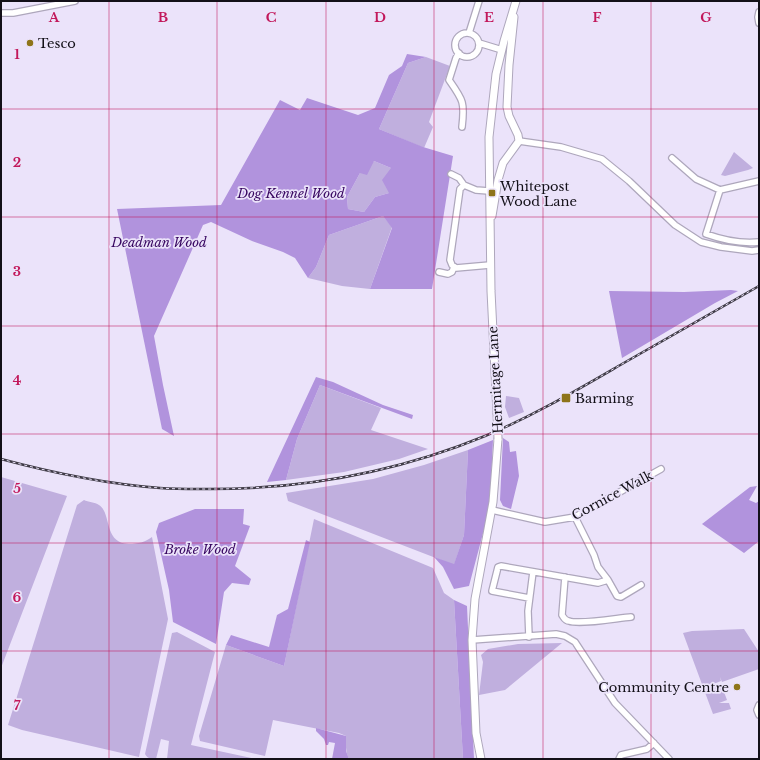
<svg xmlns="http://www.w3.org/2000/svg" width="760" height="760" font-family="'Libre Baskerville',serif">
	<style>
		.green { fill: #c0afde }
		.forest { fill: #b193dd; fill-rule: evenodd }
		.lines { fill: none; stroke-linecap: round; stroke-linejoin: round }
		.minor-casing { stroke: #aea7bc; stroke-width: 8 }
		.major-casing { stroke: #aea7bc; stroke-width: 9 }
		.minor { stroke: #fff; stroke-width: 5.5 }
		.major { stroke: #fff; stroke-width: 7 }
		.rail-casing { stroke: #3f3b46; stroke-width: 2.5 }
		.rail { stroke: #ebe3fa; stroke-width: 1; stroke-dasharray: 3; stroke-linecap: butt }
		.major-bridge-casing { stroke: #aea7bc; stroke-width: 9; stroke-linecap: butt }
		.major-bridge { stroke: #fff; stroke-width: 7 }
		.grid { fill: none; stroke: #c2185b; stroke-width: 1; stroke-opacity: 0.55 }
		.poi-dot { fill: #8e7419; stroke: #ebe3fa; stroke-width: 1.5 }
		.labels { text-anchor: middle; stroke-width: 3.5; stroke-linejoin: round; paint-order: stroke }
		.poi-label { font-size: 13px; fill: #131018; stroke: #ebe3fa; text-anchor: start }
		.park-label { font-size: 13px; font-style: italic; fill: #370660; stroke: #ebe3fa }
		.street-label { font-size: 13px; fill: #131018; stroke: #ebe3fa }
		.grid-label { font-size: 13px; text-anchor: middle; font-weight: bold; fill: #c2185b; stroke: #ebe3fa; stroke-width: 3.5; stroke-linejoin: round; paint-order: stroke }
	</style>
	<rect width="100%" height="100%" fill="#ebe3fa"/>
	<path class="green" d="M426 57 450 66 429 122 433 127 424 148 379 129 408 63Z
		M734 152 753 168 748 170 725 176 721 175Z
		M374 161 391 168 389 193 375 197 364 212 348 209 347 197 360 173Z
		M383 216 392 227 370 289 342 286 308 278 316 267 329 235Z
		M320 385 381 408 371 430 428 449 399 459 344 472 286 480 297 439Z
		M506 396 519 398 524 412 509 418 505 407Z
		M468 450 464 535 454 565 288 501 286 493 373 479 424 465Z
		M1 477 67 496 1 668Z
		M84 500C88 502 95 502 99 505 112 513 103 543 129 544 138 544 145 542 152 537L168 619 139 757 22 730 8 725 77 505Z
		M314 519 433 568 444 593 454 600 463 759H349C345 752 346 743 346 736L339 733 273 720 265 756 200 741 199 736 226 645 284 666Z
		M744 629 759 652V669L722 682 720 677 721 681 711 685 712 687 721 684 727 700 719 703H729L731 709 713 714 683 633 692 631Z
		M177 632 215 652 191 745 256 759H167L169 741 161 739 156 759C151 759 148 759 145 754L172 633Z
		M562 643 505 690 479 695 483 662 481 655 488 649 518 644Z"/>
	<path class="forest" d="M407 54 426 57 408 63 379 129 423 147 453 156 432 289H370L392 228 383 216 329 235 316 267 308 278 295 258 283 252 252 241 211 222 203 225 154 336 163 385 174 436 162 429 117 209 221 205 280 100 300 110 307 98 358 115 375 108 389 75 402 66ZM374 161 391 168 382 180 389 193 375 197 364 212 348 209 347 197 360 173 367 175Z
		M731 290 738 291 715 303 622 358 609 291 684 292Z
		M316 377 333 382 383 405 413 415 412 419 320 385 297 439 286 480 267 482Z
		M503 438 509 442 510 452 516 451 519 476 511 509 503 506 500 500Z
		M493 440 490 507 469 586 454 589 443 567 434 557 454 564 464 535 468 450Z
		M757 486 749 500 756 503 759 501V541L744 553 702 524 750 487Z
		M195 509H244L243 524 250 526 235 566 251 579 249 585 232 583 224 592 216 644 173 622 169 590 156 532 159 523Z
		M306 540 310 542 284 666 226 645 231 635 269 647 277 615 288 609Z
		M454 600 467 606 474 759H463Z
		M316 728 346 736V751L349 759H332L335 743 329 742 328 745H326L324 739 316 731Z"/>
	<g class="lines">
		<defs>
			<path id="minor" d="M759 12 758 17 759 23
				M1 13H13L75 1
				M469 33 479 1
				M455 45a12 12 0 1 1 24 0a12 12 0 1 1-24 0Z
				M479 43 502 50
				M459 53 456 58 449 80C463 100 465 102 462 127
				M519 141 561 147 602 159 629 181 675 225 701 242 721 247 752 251 759 250
				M672 158 696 179 720 190 706 234C723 240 741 244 759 242
				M451 174 459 178 464 185
				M720 190 759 181
				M489 191 476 190 464 185 460 189 450 260 452 265 456 268 490 265
				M439 272 448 274 452 272 454 267
				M492 510 545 522 575 517 661 469
				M575 517 594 555 598 567 608 580 617 596 621 597 641 585
				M565 577 562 615C564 618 565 621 569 621 580 625 618 618 631 617
				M529 598 492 591 498 567 501 566 598 583 608 580
				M529 637 528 611 533 572
				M472 640 556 634 565 636 575 642 615 703 669 759
				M759 705 757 710 759 715
				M619 759 621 755 647 749 654 743"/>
			<path id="major" d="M492 216 498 180 503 163 519 141 518 135 509 116 507 107 509 65 514 17
				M497 413 491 291 489 137 496 74 504 41 516 1
				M481 759 476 733 472 640 475 599 493 502 498 439"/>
		</defs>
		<use href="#minor" class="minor-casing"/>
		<use href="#major" class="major-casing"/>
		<use href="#minor" class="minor"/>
		<use href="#major" class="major"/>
		<defs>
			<path id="rail" d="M1 459C53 473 106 484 160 488 173 489 187 489 201 489 298 490 395 473 485 436 533 416 577 390 622 364 668 338 713 312 759 286"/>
		</defs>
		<use href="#rail" class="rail-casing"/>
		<use href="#rail" class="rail"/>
		<defs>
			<path id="major-bridge" d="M497 413 498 439"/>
		</defs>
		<use href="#major-bridge" class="major-bridge-casing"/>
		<use href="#major-bridge" class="major-bridge"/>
	</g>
	<path class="grid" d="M109 1V759M217 1V759M326 1V759M434 1V759M543 1V759M651 1V759M1 109H759M1 217H759M1 326H759M1 434H759M1 543H759M1 651H759"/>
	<g class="poi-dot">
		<circle cx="30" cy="43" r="4"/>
		<rect x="488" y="189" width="8" height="8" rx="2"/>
		<rect x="561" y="393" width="10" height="10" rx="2"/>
		<circle cx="737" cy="687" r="4"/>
	</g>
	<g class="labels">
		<g class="poi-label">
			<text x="38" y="48">Tesco</text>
			<text x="500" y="191">Whitepost<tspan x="500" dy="15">Wood Lane</tspan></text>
			<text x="575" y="403">Barming</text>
			<text x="729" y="692" text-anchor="end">Community Centre</text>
		</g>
		<g class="park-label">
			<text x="291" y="198">Dog Kennel Wood</text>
			<text x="159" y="247">Deadman Wood</text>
			<text x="200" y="554">Broke Wood</text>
		</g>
		<g class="street-label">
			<text transform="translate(495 380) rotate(-93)" y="5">Hermitage Lane</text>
			<text transform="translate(612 495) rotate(-28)" y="5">Cornice Walk</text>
		</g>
	</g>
	<g class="grid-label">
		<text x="54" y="22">A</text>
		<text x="163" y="22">B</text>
		<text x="271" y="22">C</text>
		<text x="380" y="22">D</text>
		<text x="489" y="22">E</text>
		<text x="597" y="22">F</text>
		<text x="706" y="22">G</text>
		<text x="17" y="59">1</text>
		<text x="17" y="167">2</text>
		<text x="17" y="276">3</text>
		<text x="17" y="385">4</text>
		<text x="17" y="493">5</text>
		<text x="17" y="602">6</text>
		<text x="17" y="710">7</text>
	</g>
	<rect width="760" height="760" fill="none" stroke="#131018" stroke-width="4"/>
</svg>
